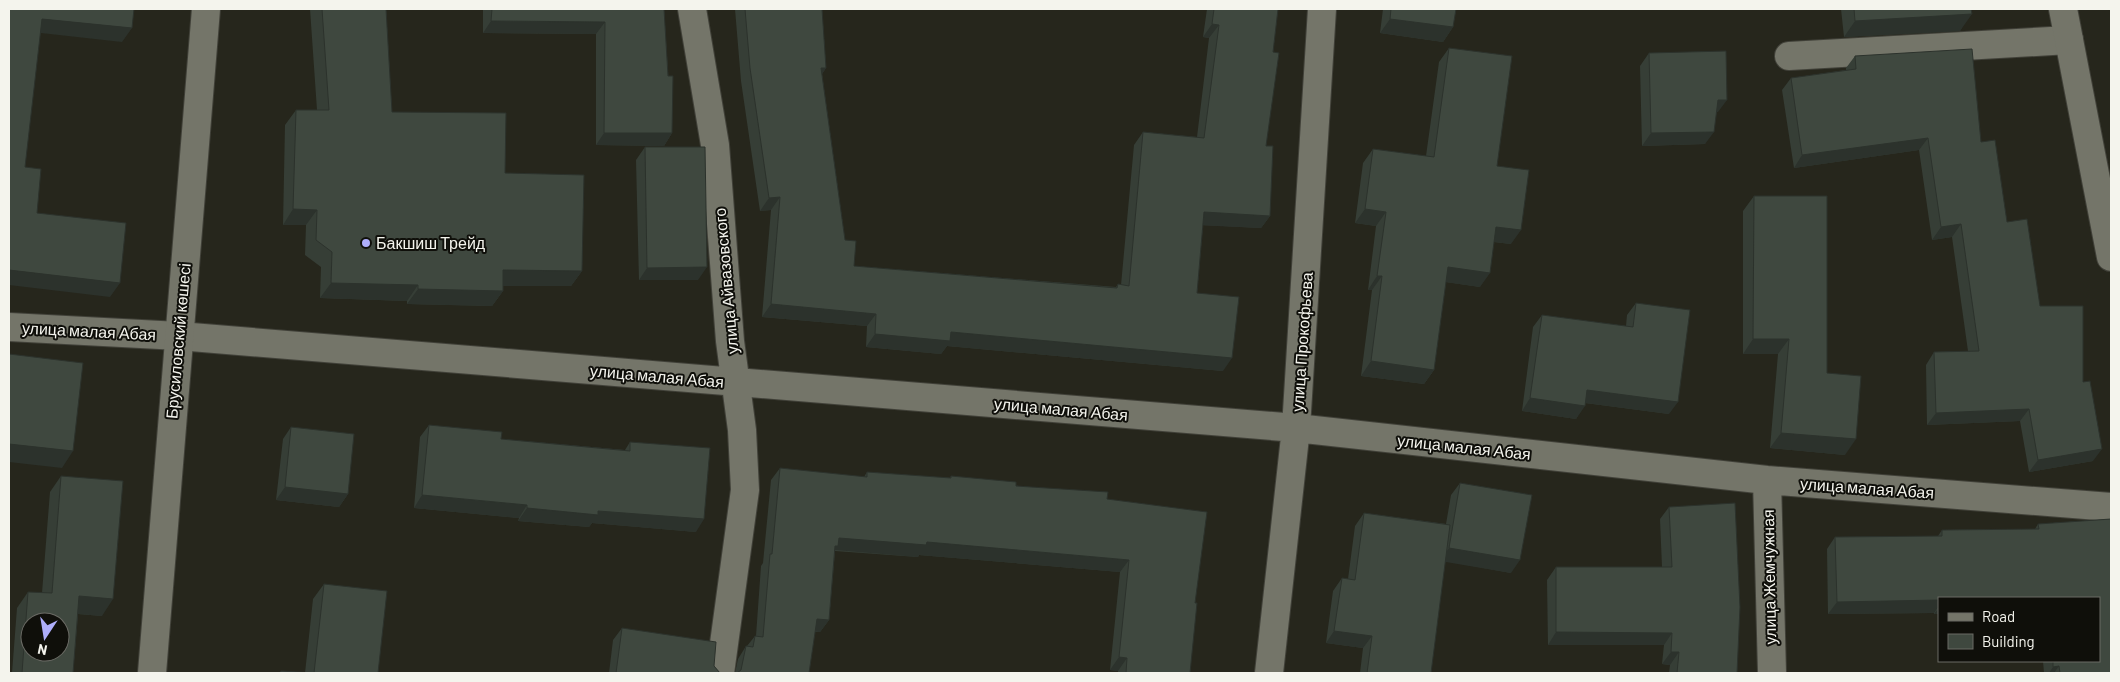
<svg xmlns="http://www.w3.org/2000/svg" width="2120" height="682" font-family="Barlow,sans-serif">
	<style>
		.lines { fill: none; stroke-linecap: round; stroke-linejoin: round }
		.minor-casing { stroke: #414139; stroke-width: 30 }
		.tertiary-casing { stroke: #414139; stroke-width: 30 }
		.minor { stroke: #747569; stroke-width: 28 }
		.tertiary { stroke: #747569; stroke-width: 28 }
		.wall { fill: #363e36 }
		.shaded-wall { fill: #2c322c }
		.building { fill: #3f483f; stroke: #2c322c; fill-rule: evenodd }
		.poi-dot { fill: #aeaefb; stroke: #0f0f0a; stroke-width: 2 }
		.labels { text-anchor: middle; stroke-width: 4; stroke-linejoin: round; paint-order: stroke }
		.poi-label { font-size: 16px; fill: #f4f4ed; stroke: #0f0f0a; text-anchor: start }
		.street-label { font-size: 16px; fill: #f4f4ed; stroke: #0f0f0a }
	</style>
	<rect width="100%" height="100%" fill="#26261c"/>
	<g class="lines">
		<defs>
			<path id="minor" d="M692 9 715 145 730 341 742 430 745 490 720 673
				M1789 56 2069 40
				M9 327 179 336 1296 428 1767 480 2111 507
				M1767 480 1772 673
				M1269 673 1296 428 1322 9"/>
			<path id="tertiary" d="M2063 9 2111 257
				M152 673 206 9"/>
		</defs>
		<use href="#minor" class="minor-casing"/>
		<use href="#tertiary" class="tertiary-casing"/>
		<use href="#minor" class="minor"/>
		<use href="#tertiary" class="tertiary"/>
	</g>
	<path class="wall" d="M310 9H386L392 112 505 173 582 271 571 286H503V291L492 306 407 304V301L320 298 321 267 305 255 306 225H283L285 125 296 110H317Z
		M483 9H664L672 133 664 146 596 145V34L483 33Z
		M735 9H822L826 68 822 74 845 240 854 266 1116 287 1118 284 1121 285 1134 145 1143 132 1197 137 1209 38 1203 37 1207 9H1278L1273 52 1266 146 1270 216 1261 228 1203 225 1197 293 1223 371 947 346 941 354 866 347 867 326 762 317 771 210 760 211 741 81Z
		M1383 9H1456L1453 27 1443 42 1380 33Z
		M1841 9H1972L1960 31 1844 37Z
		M1449 48 1497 166 1511 244 1494 242 1480 287 1446 282 1434 370 1424 384 1361 376 1372 290H1368L1376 226 1355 223 1363 163 1373 149 1426 156 1439 62Z
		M1649 53 1718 112H1717L1705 144 1642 146 1640 66Z
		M1855 56 1981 142 2007 222 2040 306 2083 382 2093 461 2029 472 2020 421 1927 425 1926 365 1934 352 1968 351 1952 237 1932 240 1919 150 1794 168 1782 90 1791 78 1846 70V68Z
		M645 147 698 280H639L636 160Z
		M1754 196 1827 373 1845 455 1770 448 1778 354H1743V211Z
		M1636 303 1669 414 1585 403 1576 419 1522 411 1533 327 1542 315 1626 326 1627 315Z
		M429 425 501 439 625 450 630 442 696 532 592 523 589 527 518 521 519 518 414 508 420 437Z
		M291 427 348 494 339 507 276 500 283 439Z
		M780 468 864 477 867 472 950 478 951 476 1107 499 1195 603 1190 673H1118V671L1110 670 1120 572 919 555 918 557 835 551 829 620 820 632H815L809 673H735L738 659 746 646H747L755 636H756L761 566 763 563 771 480Z
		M61 476 102 616 78 614 73 673H12L17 608 28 592 42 593 50 492Z
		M1460 483 1511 573 1445 561 1431 673H1360L1363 648 1326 643 1333 591 1342 578 1348 579 1355 526 1364 513 1446 524 1451 495Z
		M1669 507 1737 673H1669L1670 665 1662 664 1664 645H1548L1547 580 1556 567H1662L1660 519Z
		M2111 519V673H2044L2043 661H2099V598H1939V614H1934V613L1828 614 1827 549 1835 537 1938 536 1942 530 2035 529 2038 524Z
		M324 584 378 673H279L281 671 305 673 313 599Z
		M622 628 714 666 720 673H609L613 640Z"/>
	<path class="shaded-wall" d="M1972 14 1960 31 1844 37 1855 21Z
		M42 19 132 28 122 42 32 32Z
		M1390 19 1453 27 1443 42 1380 33Z
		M491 21 605 22 596 34 483 33Z
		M1212 24 1219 25 1209 38 1203 37Z
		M821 68H826L817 81Z
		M1718 100H1727L1718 112H1710Z
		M1714 132 1705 144 1642 146 1651 133Z
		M604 133H672L664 146 596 145Z
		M1928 138 1919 150 1794 168 1802 155Z
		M780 197 771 210 760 211 769 198Z
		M293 209 317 210 306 225H283Z
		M1365 209 1386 212 1376 226 1355 223Z
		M1204 212 1270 216 1261 228 1195 225Z
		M1961 224 1952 237 1932 240 1941 227Z
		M1496 227 1521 230 1511 244 1486 241Z
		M707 267 698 280H639L647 268Z
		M1448 267 1490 273 1480 287 1438 281Z
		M9 270 120 283 110 297 9 285Z
		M503 270 582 271 571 286H492Z
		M1377 276H1382L1372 290H1368Z
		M331 283 418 285 407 301 320 298Z
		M418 289 503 291 492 306 407 304Z
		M771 304 876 314 867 326 762 317Z
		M951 332 1232 358 1223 371 947 346 941 354 866 347 875 334Z
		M1753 339H1789L1778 354H1743Z
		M1371 361 1434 370 1424 384 1361 376Z
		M1587 390 1678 402 1669 414 1578 402Z
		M1530 398 1585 406 1576 419 1522 411Z
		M2029 409 2020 421 1927 425 1936 413Z
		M1781 433 1856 439 1845 455 1770 448Z
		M9 444 73 451 62 468 9 462Z
		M2102 449 2093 461 2029 472 2038 460Z
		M285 487 348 494 339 507 276 500Z
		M422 495 527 505 519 518 414 508Z
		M527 508 598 511 704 519 696 532 592 523 589 527 518 521Z
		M839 538 927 542 1129 560 1120 572 919 555 918 557 835 550 829 559Z
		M1449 548 1520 560 1511 573 1440 561Z
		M79 596 113 599 102 616 67 613Z
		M1939 600V606L1934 613 1828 614 1837 602Z
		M1939 608V614H1934Z
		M817 619 829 620 820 632 808 631Z
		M1334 631 1372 636 1363 648 1326 643Z
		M1556 632 1672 633 1664 645H1548Z
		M1671 652H1679L1670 665 1662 664Z
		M1119 657 1127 658 1118 671 1110 670Z
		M2059 666 2054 673H2049L2053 667Z"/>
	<path class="building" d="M9 9H134L132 28 42 19 25 167 41 169 37 213 126 223 120 283 9 270Z
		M322 9H386L392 112 506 113 505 173 584 175 582 271 503 270V291L418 289V285L331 283 332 252 316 240 317 210 293 209 296 110H329Z
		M492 9H664L668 76H673L672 133H604L605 22 491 21Z
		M745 9H822L826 68H821L845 240 856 241 854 266 1117 288 1118 284 1129 286 1143 132 1204 138 1219 25 1212 24 1214 9H1278L1273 52 1279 53 1266 146H1273L1270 216 1204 212 1197 293 1239 297 1232 358 951 332 950 341 875 334 876 314 771 304 780 197 769 198 750 68Z
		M1391 9H1456L1453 27 1390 19Z
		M1854 9H1971L1972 14 1855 21Z
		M1449 48 1512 56 1497 166 1529 170 1521 230 1496 227 1490 273 1448 267 1434 370 1371 361 1382 276H1377L1386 212 1365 209 1373 149 1434 157Z
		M1972 49 1981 142 1995 140 2007 222 2027 219 2040 306H2083V382L2090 381 2102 449 2038 460 2029 409 1936 413 1934 352 1979 351 1961 224 1941 227 1928 138 1802 155 1791 78 1856 69 1855 56Z
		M1726 51 1727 100H1718L1714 132 1651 133 1649 53Z
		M645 147H705L707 267 647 268Z
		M1754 196H1827V373L1861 376 1856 439 1781 433 1789 339H1753Z
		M1636 303 1690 310 1678 402 1587 390 1585 406 1530 398 1542 315 1633 327Z
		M9 354 83 363 73 451 9 444Z
		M429 425 502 432 501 439 630 451V442L710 448 704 519 598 511V515L527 508V505L422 495Z
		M291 427 354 434 348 494 285 487Z
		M780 468 867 477V472L951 478V476L1016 482V486L1108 492 1107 499 1207 512 1195 603H1197L1190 673H1126L1127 658 1119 657 1129 560 927 542 926 545 839 538 838 546H835L829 620 817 619 809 673H737L741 670 746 646 753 647 755 636 763 637 770 554H772Z
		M61 476 123 481 113 599 79 596 73 673H22L28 592 52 593ZM30 622H60V652H30Z
		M1460 483 1532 495 1520 560 1449 548Z
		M1735 503 1740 607 1737 673H1677L1679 652H1671L1672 633 1556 632V567H1672L1669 507Z
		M1364 513 1450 525 1431 673H1367L1372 636 1334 631 1342 578 1355 580Z
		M2111 519V673H2060L2059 666 2053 667V661H2099V598H1939V600L1837 602 1835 537 1942 536V530L2039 529 2038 524Z
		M324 584 387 591 378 673H314Z
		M622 628 716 642 714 666 720 673H616Z
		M281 671 313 673H280Z"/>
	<circle class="poi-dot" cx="366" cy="243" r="5"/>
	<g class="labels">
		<g class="poi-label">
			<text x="376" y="249">Бакшиш Трейд</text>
		</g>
		<g class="street-label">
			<text transform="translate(726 281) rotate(-95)" y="6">улица Айвазовского</text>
			<text transform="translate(89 331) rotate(3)" y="6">улица малая Абая</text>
			<text transform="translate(178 341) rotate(-85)" y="6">Брусиловский көшесі</text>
			<text transform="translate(1302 342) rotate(-86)" y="6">улица Прокофьева</text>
			<text transform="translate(657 376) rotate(5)" y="6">улица малая Абая</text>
			<text transform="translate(1061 409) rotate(5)" y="6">улица малая Абая</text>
			<text transform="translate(1464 447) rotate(6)" y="6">улица малая Абая</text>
			<text transform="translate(1867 488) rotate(4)" y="6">улица малая Абая</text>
			<text transform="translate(1769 577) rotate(-91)" y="6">улица Жемчужная</text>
		</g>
	</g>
	<rect width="2120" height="682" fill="none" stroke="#f4f4ed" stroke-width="20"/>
	<rect x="1938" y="597" width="162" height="65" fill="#0f0f0a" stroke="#6b6b65"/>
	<rect x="1948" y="613" width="25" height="8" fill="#747569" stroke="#6b6b65"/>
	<text x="1982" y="622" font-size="15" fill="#f4f4ed">Road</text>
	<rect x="1948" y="634" width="25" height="15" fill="#3f483f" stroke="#6b6b65"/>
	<text x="1982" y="647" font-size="15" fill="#f4f4ed">Building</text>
	<g transform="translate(45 637) rotate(192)"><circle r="24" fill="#0f0f0a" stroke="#6b6b65"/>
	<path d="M0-4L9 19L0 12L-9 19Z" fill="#aeaefb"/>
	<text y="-8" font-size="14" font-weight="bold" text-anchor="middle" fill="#f4f4ed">N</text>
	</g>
</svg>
